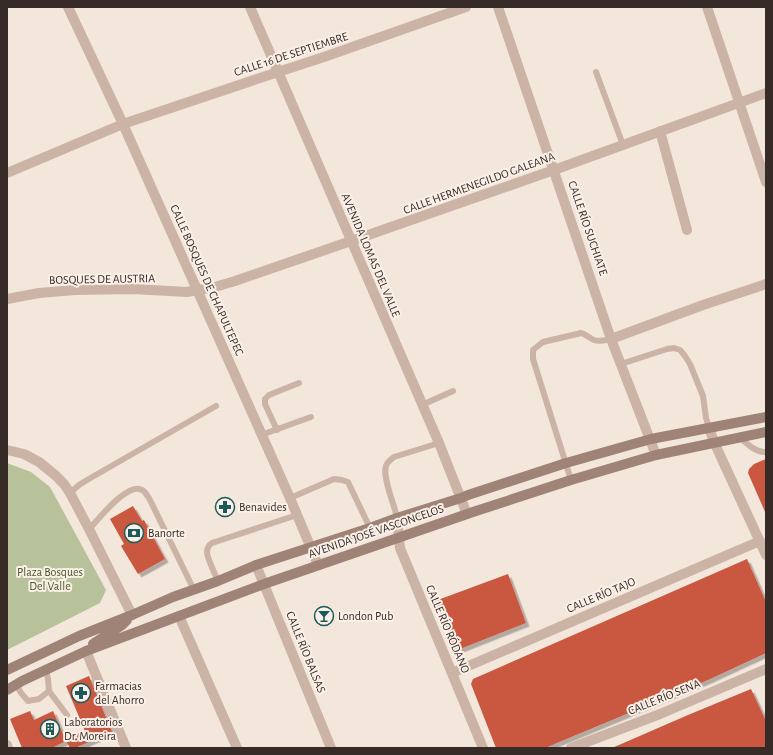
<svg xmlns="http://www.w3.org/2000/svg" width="773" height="755" font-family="'Alegreya Sans',sans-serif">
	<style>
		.green { fill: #b8c29a }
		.building { fill: #ca5841; filter: url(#shadow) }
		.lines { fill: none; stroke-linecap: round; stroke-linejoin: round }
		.service { stroke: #cbb4a6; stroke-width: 6 }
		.minor { stroke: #cbb4a6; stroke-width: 10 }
		.tertiary { stroke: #cbb4a6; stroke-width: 10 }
		.secondary { stroke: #9f8377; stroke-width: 10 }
		.labels { text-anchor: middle; stroke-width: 4; stroke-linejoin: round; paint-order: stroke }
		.street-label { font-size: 12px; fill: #372b27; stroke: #faf0e7 }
		.poi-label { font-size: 12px; fill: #372b27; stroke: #faf0e7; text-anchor: start }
		.park-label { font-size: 12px; fill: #49562a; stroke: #faf0e7 }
	</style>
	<defs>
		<filter id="shadow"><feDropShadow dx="3.5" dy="3.5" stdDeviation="0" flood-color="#0004"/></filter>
	</defs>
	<rect width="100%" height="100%" fill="#f3e6db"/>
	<path class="green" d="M7 463 31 472 50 487 106 590 100 603 7 650Z"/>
	<path class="building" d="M766 459V514L748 473 749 469 754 464Z
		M133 506 142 521 144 520 165 559 138 574 121 546 124 544 110 519Z
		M747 559 766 602V653L708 680 545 748H496L471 684 473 679Z
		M508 574 526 623 455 651 435 601Z
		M89 676 112 732 75 748H70L66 741 52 748H22L10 719 30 711 34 720 53 711 65 739 85 731 66 686Z
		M751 689 766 721V748H612L688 715Z"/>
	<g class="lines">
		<path class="service" d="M596 72 623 145
			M621 364 667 349 674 348 680 350 685 356 690 364 703 396 706 418 709 428
			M422 405 453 391
			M277 430 265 404V399L269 395 299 383
			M261 435 311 417
			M739 437C746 443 756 453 766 452
			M571 480 533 359V350L543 342 581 333C586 334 589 338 594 340 599 342 606 340 611 339
			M70 493 79 485 87 480 216 406
			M290 498 334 479 342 480 348 482 370 528
			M397 518C395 506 382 477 386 466 387 462 390 460 394 457L439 443
			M89 529C98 520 128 481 142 490 146 492 148 497 150 500L194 590
			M218 581C215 574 207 558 207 552 207 548 209 545 212 543L297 515
			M16 684 21 693 28 701 39 699 49 691 48 679 46 670
			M49 691 67 715"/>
		<path class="minor" d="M68 7 123 124 290 498 318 565
			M498 7 611 339 656 455
			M707 7 766 182
			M660 131 687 230
			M7 173 123 124 278 72 324 57 466 7
			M7 299 39 293 75 290 133 289 187 292 215 287 235 281 351 241 554 170 766 93
			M611 339 703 305 766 284
			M397 518 400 548 483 748
			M256 565 331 748
			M179 616 237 748
			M86 651 126 748
			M452 673 760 541
			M7 745 8 748
			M571 748 660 714 766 669"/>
		<path class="tertiary" d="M250 7 439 443 467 514
			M709 428 714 442 766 555
			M7 450 24 454 39 462 55 475 64 484 70 493 89 529 132 615"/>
		<path class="secondary" d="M93 644 122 625 127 620
			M7 670 79 636 132 615 173 597 218 581 256 565 370 528 397 518 461 498 468 495 566 463 651 439 766 417
			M7 690 22 681 86 651 264 584 473 512 571 480 656 455 766 432"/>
	</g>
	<defs>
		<symbol id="pharmacy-ring" viewBox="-11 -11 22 22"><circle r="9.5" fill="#faf0e7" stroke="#1b5a5a" stroke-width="1.5"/><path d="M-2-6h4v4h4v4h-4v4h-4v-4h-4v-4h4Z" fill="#1b5a5a"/></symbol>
		<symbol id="bank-ring" viewBox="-11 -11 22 22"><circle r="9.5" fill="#faf0e7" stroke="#1b5a5a" stroke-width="1.5"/><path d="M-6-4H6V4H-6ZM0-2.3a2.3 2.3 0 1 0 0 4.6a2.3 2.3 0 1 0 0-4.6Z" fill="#1b5a5a"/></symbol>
		<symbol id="bar-ring" viewBox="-11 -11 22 22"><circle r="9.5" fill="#faf0e7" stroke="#1b5a5a" stroke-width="1.5"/><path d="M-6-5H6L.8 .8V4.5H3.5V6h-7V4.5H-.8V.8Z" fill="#1b5a5a"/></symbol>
		<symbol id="building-ring" viewBox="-11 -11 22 22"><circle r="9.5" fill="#faf0e7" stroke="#1b5a5a" stroke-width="1.5"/><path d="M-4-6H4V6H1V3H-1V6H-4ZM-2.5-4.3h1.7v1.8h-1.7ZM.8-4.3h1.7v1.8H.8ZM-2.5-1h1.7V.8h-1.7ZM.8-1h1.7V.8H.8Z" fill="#1b5a5a"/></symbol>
	</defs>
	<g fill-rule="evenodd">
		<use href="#pharmacy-ring" x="214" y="496" width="22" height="22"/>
		<use href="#bank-ring" x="123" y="522" width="22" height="22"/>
		<use href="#bar-ring" x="313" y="605" width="22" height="22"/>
		<use href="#pharmacy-ring" x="70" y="682" width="22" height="22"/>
		<use href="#building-ring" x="39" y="718" width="22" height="22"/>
	</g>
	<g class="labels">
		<g class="street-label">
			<text transform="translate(291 54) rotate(-18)" y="4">CALLE 16 DE SEPTIEMBRE</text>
			<text transform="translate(479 183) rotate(-20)" y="4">CALLE HERMENEGILDO GALEANA</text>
			<text transform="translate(588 228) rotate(71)" y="4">CALLE RÍO SUCHIATE</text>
			<text transform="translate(371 255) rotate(67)" y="4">AVENIDA LOMAS DEL VALLE</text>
			<text transform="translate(102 279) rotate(-1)" y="4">BOSQUES DE AUSTRIA</text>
			<text transform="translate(207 280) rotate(66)" y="4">CALLE BOSQUES DE CHAPULTEPEC</text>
			<text transform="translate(376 531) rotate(-19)" y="4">AVENIDA JOSÉ VASCONCELOS</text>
			<text transform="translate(601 595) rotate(-23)" y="4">CALLE RÍO TAJO</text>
			<text transform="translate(448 629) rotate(67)" y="4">CALLE RÍO RÓDANO</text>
			<text transform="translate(306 652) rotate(68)" y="4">CALLE RÍO BALSAS</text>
			<text transform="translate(664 697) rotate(-22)" y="4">CALLE RÍO SENA</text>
		</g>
		<g class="poi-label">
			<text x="239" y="511">Benavides</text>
			<text x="148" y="537">Banorte</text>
			<text x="338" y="620">London Pub</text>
			<text x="95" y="690">Farmacias<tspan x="95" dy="14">del Ahorro</tspan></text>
			<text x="64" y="726">Laboratorios<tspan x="64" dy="14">Dr. Moreira</tspan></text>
		</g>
		<g class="park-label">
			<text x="50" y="576">Plaza Bosques<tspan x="50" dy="14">Del Valle</tspan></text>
		</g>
	</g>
	<rect width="773" height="755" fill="none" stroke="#372b27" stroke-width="16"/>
</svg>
